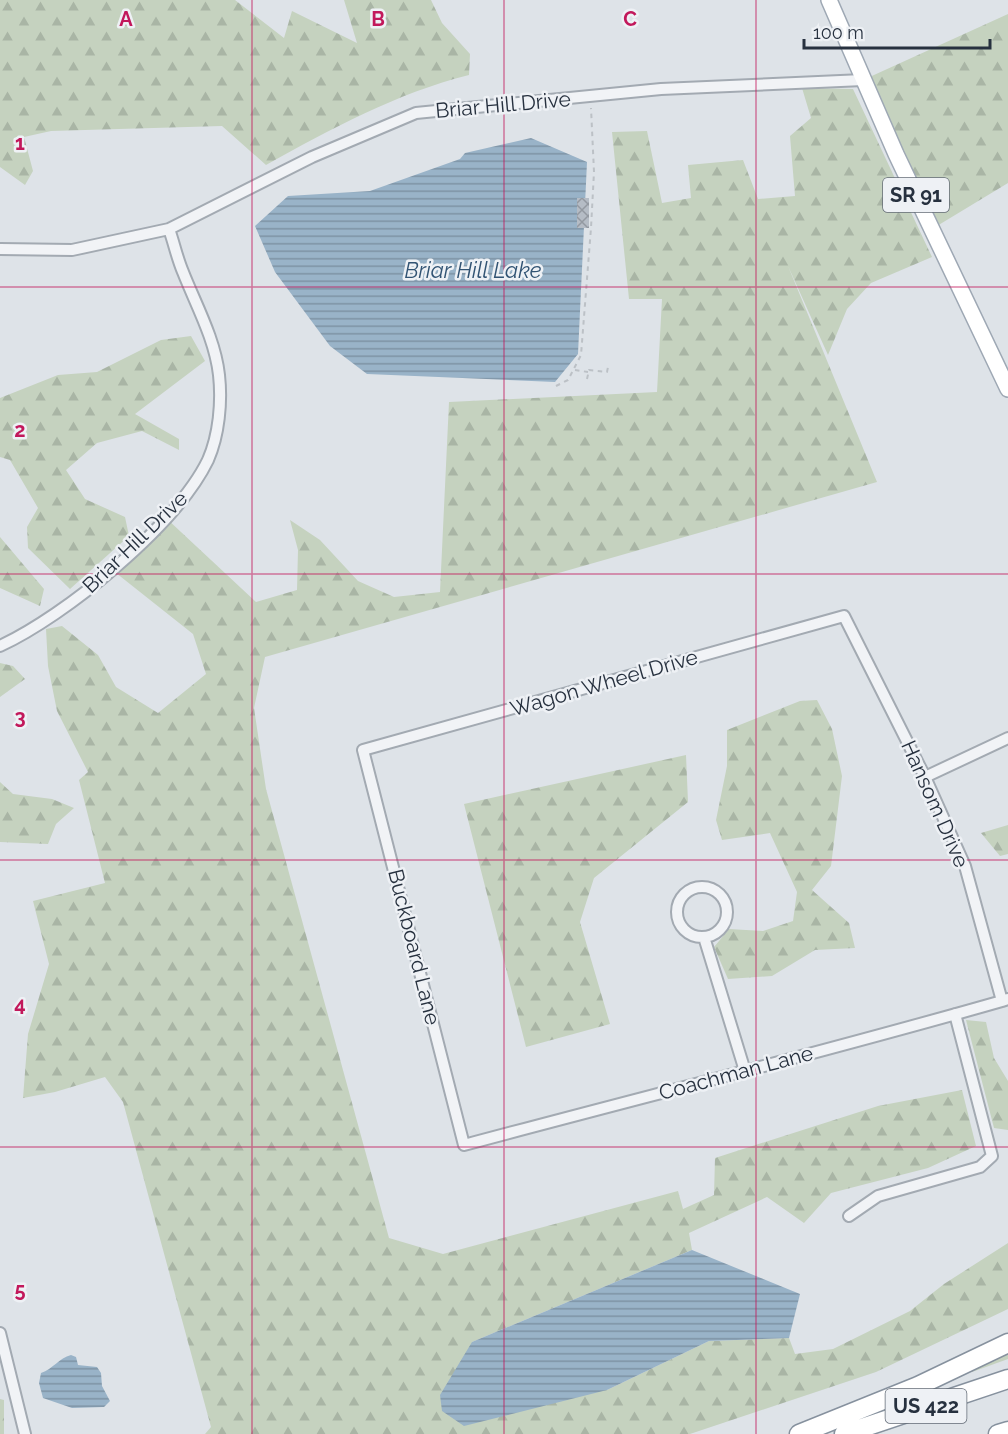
<svg xmlns="http://www.w3.org/2000/svg" width="1008" height="1434" font-family="Raleway,sans-serif">
	<style>
		.grass { fill: #c5d2bf }
		.forest { fill: url(#forest-firs) }
		.water { fill: url(#water-rules) }
		.building { fill: url(#building-cross-hatch) }
		.lines { fill: none; stroke-linecap: round; stroke-linejoin: round }
		.street-casing { stroke: #a3aab2; stroke-width: 14 }
		.primary-casing { stroke: #9ea8b4; stroke-width: 18 }
		.highway-casing { stroke: #86919e; stroke-width: 21 }
		.path { stroke: #bcc1c6; stroke-width: 2; stroke-dasharray: 4.5 4.5; stroke-linecap: butt }
		.street { stroke: #f1f3f6; stroke-width: 10 }
		.primary { stroke: #fff; stroke-width: 15 }
		.highway { stroke: #fff; stroke-width: 18 }
		.grid { fill: none; stroke: #c2185b; stroke-width: 1.5; stroke-opacity: 0.55 }
		.labels { text-anchor: middle; stroke-width: 5; stroke-linejoin: round; paint-order: stroke }
		.shield { fill: #eef1f5; stroke: #636b76; stroke-width: 1.5 }
		.shield-label { font-size: 20px; font-weight: bold; fill: #27313f }
		.street-label { font-size: 21px; fill: #27313f; stroke: #eef1f5 }
		.water-label { font-size: 22px; font-style: italic; fill: #315373; stroke: #eef1f5 }
		.grid-label { font-size: 20px; text-anchor: middle; font-weight: bold; fill: #c2185b; stroke: #eef1f5; stroke-width: 5; stroke-linejoin: round; paint-order: stroke }
	</style>
	<defs>
		<pattern id="forest-firs" width="22" height="20" patternUnits="userSpaceOnUse" patternTransform="scale(1.5)"><rect width="22" height="20" fill="#c5d2bf"/><path d="M5 1l3.5 6h-7zM16 11l3.5 6h-7z" fill="#a9b5a5"/></pattern>
		<pattern id="water-rules" width="6" height="5" patternUnits="userSpaceOnUse" patternTransform="scale(1.5)"><rect width="6" height="5" fill="#99b3c8"/><path d="M0 2.5h6" fill="none" stroke="#7d92a4"/></pattern>
		<pattern id="building-cross-hatch" width="8" height="8" patternUnits="userSpaceOnUse" patternTransform="scale(1.5)"><rect width="8" height="8" fill="#b5bcc5"/><path d="M0 0l8 8M0 8l8-8" fill="none" stroke="#9399a1"/></pattern>
	</defs>
	<rect width="100%" height="100%" fill="#dee3e8"/>
	<path class="grass" d="M1008 1349V1359L972 1372 971 1367Z"/>
	<path class="forest" d="M0 0H235L284 38 292 11 357 43 344 0H431L442 23 470 54 469 75C397 93 331 129 266 165L222 126 51 131 24 137 33 171 25 185 0 167Z
		M1008 14V183L932 229 863 80Z
		M802 88 853 89 932 257 871 283 847 309 828 355 788 266 877 482 265 657 254 708 266 789 389 1238 443 1254 678 1191 683 1209 714 1195 715 1158 878 1106 962 1090 976 1146 928 1168 831 1193 804 1223 767 1197 689 1233 692 1250 472 1342 607 1390 709 1341 789 1338 795 1354 833 1349 910 1311 944 1284 1008 1243V1309L876 1372 690 1434H205L211 1427 123 1102 105 1077 55 1092 23 1098 28 1034 49 964 33 901 105 883 79 780 88 772 57 711 48 666 46 629 62 626 98 655 116 687 158 713 206 674 193 634 111 569 166 518 256 602 297 590 298 550 290 520 320 540 358 581 394 597 440 592 449 402 657 392 662 299H629L612 132 647 131 662 203 691 198 688 165 743 160 758 199 795 196 790 136 811 118Z
		M191 336 205 361 135 414 179 439V450L142 431 97 443 66 470 85 499 125 517 129 536 70 589 28 548 27 527 38 508 10 460 0 457V398L58 375 97 372 161 340Z
		M0 537 44 589 40 606 0 588Z
		M0 663 13 666 25 679 0 697Z
		M817 700 832 729 842 776 831 866 812 890 849 923 855 948 815 950 772 976 728 979 714 947 729 929 763 931 793 921 797 892 770 833 722 840 716 820 727 766V730L800 701Z
		M686 755 688 802 594 878 580 922 610 1024 526 1047 464 804Z
		M0 782 13 794 52 799 74 808 56 824 48 844 0 842Z
		M1008 825V854L1000 856 981 833Z
		M966 1020 986 1022 994 1058 1008 1081V1130L994 1128Z
		M0 1399 4 1400V1434H0Z"/>
	<path class="water" d="M531 138 587 162 578 354 555 382 367 374 330 346 275 272 255 226 288 196 370 191 460 159 465 153Z
		M692 1250 800 1294 789 1338 709 1341 607 1390 464 1426 442 1411 440 1395 472 1342Z
		M71 1355 76 1357 78 1365 97 1367 101 1373 102 1386 110 1401 104 1407 72 1408 43 1398 39 1383 41 1373C53 1369 59 1358 71 1355Z"/>
	<path class="building" d="M577 198H589V228H577Z"/>
	<g class="lines">
		<defs>
			<path id="street" d="M0 249 72 250 169 229 312 157 416 113 661 89 863 80
				M0 646C65 616 176 526 208 460 219 435 222 402 219 375 215 339 196 305 183 272 177 258 174 243 169 229
				M925 777 1008 738
				M677 912a25 25 0 1 1 50 0a25 25 0 1 1-50 0Z
				M704 937 745 1071
				M1002 1001 965 866 925 777 844 616 363 750 464 1145C643 1097 824 1052 1002 1001L1008 999
				M849 1216 878 1196 980 1167 992 1156 955 1014
				M0 1333 25 1434"/>
			<path id="primary" d="M829 0 896 154 1008 389"/>
			<path id="highway" d="M799 1434 918 1386 1008 1343
				M844 1434 1008 1379
				M998 1434 1008 1431"/>
		</defs>
		<use href="#street" class="street-casing"/>
		<use href="#primary" class="primary-casing"/>
		<use href="#highway" class="highway-casing"/>
		<path class="path" d="M575 370 588 372
			M587 379 589 370 607 372 608 367
			M556 386 568 380 581 355 591 228 594 172 591 108"/>
		<use href="#street" class="street"/>
		<use href="#primary" class="primary"/>
		<use href="#highway" class="highway"/>
	</g>
	<path class="grid" d="M252 0V1434M504 0V1434M756 0V1434M0 287H1008M0 574H1008M0 860H1008M0 1147H1008"/>
	<g class="labels">
		<g class="shield">
			<rect x="883" y="178" width="66" height="34" rx="4.5"/>
			<rect x="885.5" y="1389" width="81" height="34" rx="4.5"/>
		</g>
		<g class="shield-label">
			<text x="916" y="202">SR 91</text>
			<text x="926" y="1413">US 422</text>
		</g>
		<g class="street-label">
			<text transform="translate(503 105) rotate(-5)" y="7">Briar Hill Drive</text>
			<text transform="translate(135 542) rotate(-44)" y="7">Briar Hill Drive</text>
			<text transform="translate(604 683) rotate(-16)" y="7">Wagon Wheel Drive</text>
			<text transform="translate(935 804) rotate(66)" y="7">Hansom Drive</text>
			<text transform="translate(414 947) rotate(76)" y="7">Buckboard Lane</text>
			<text transform="translate(736 1073) rotate(-15)" y="7">Coachman Lane</text>
		</g>
		<g class="water-label">
			<text x="473" y="278">Briar Hill Lake</text>
		</g>
	</g>
	<g class="grid-label">
		<text x="126" y="26">A</text>
		<text x="378" y="26">B</text>
		<text x="630" y="26">C</text>
		<text x="20" y="150">1</text>
		<text x="20" y="437">2</text>
		<text x="20" y="724">3</text>
		<text x="20" y="1011">4</text>
		<text x="20" y="1297">5</text>
	</g>
	<path d="M804 39v9h186v-9" fill="none" stroke="#27313f" stroke-width="3"/>
	<text x="813" y="39" font-size="18" fill="#27313f" stroke="#eef1f5" stroke-width="4.5" paint-order="stroke">100 m</text>
</svg>
